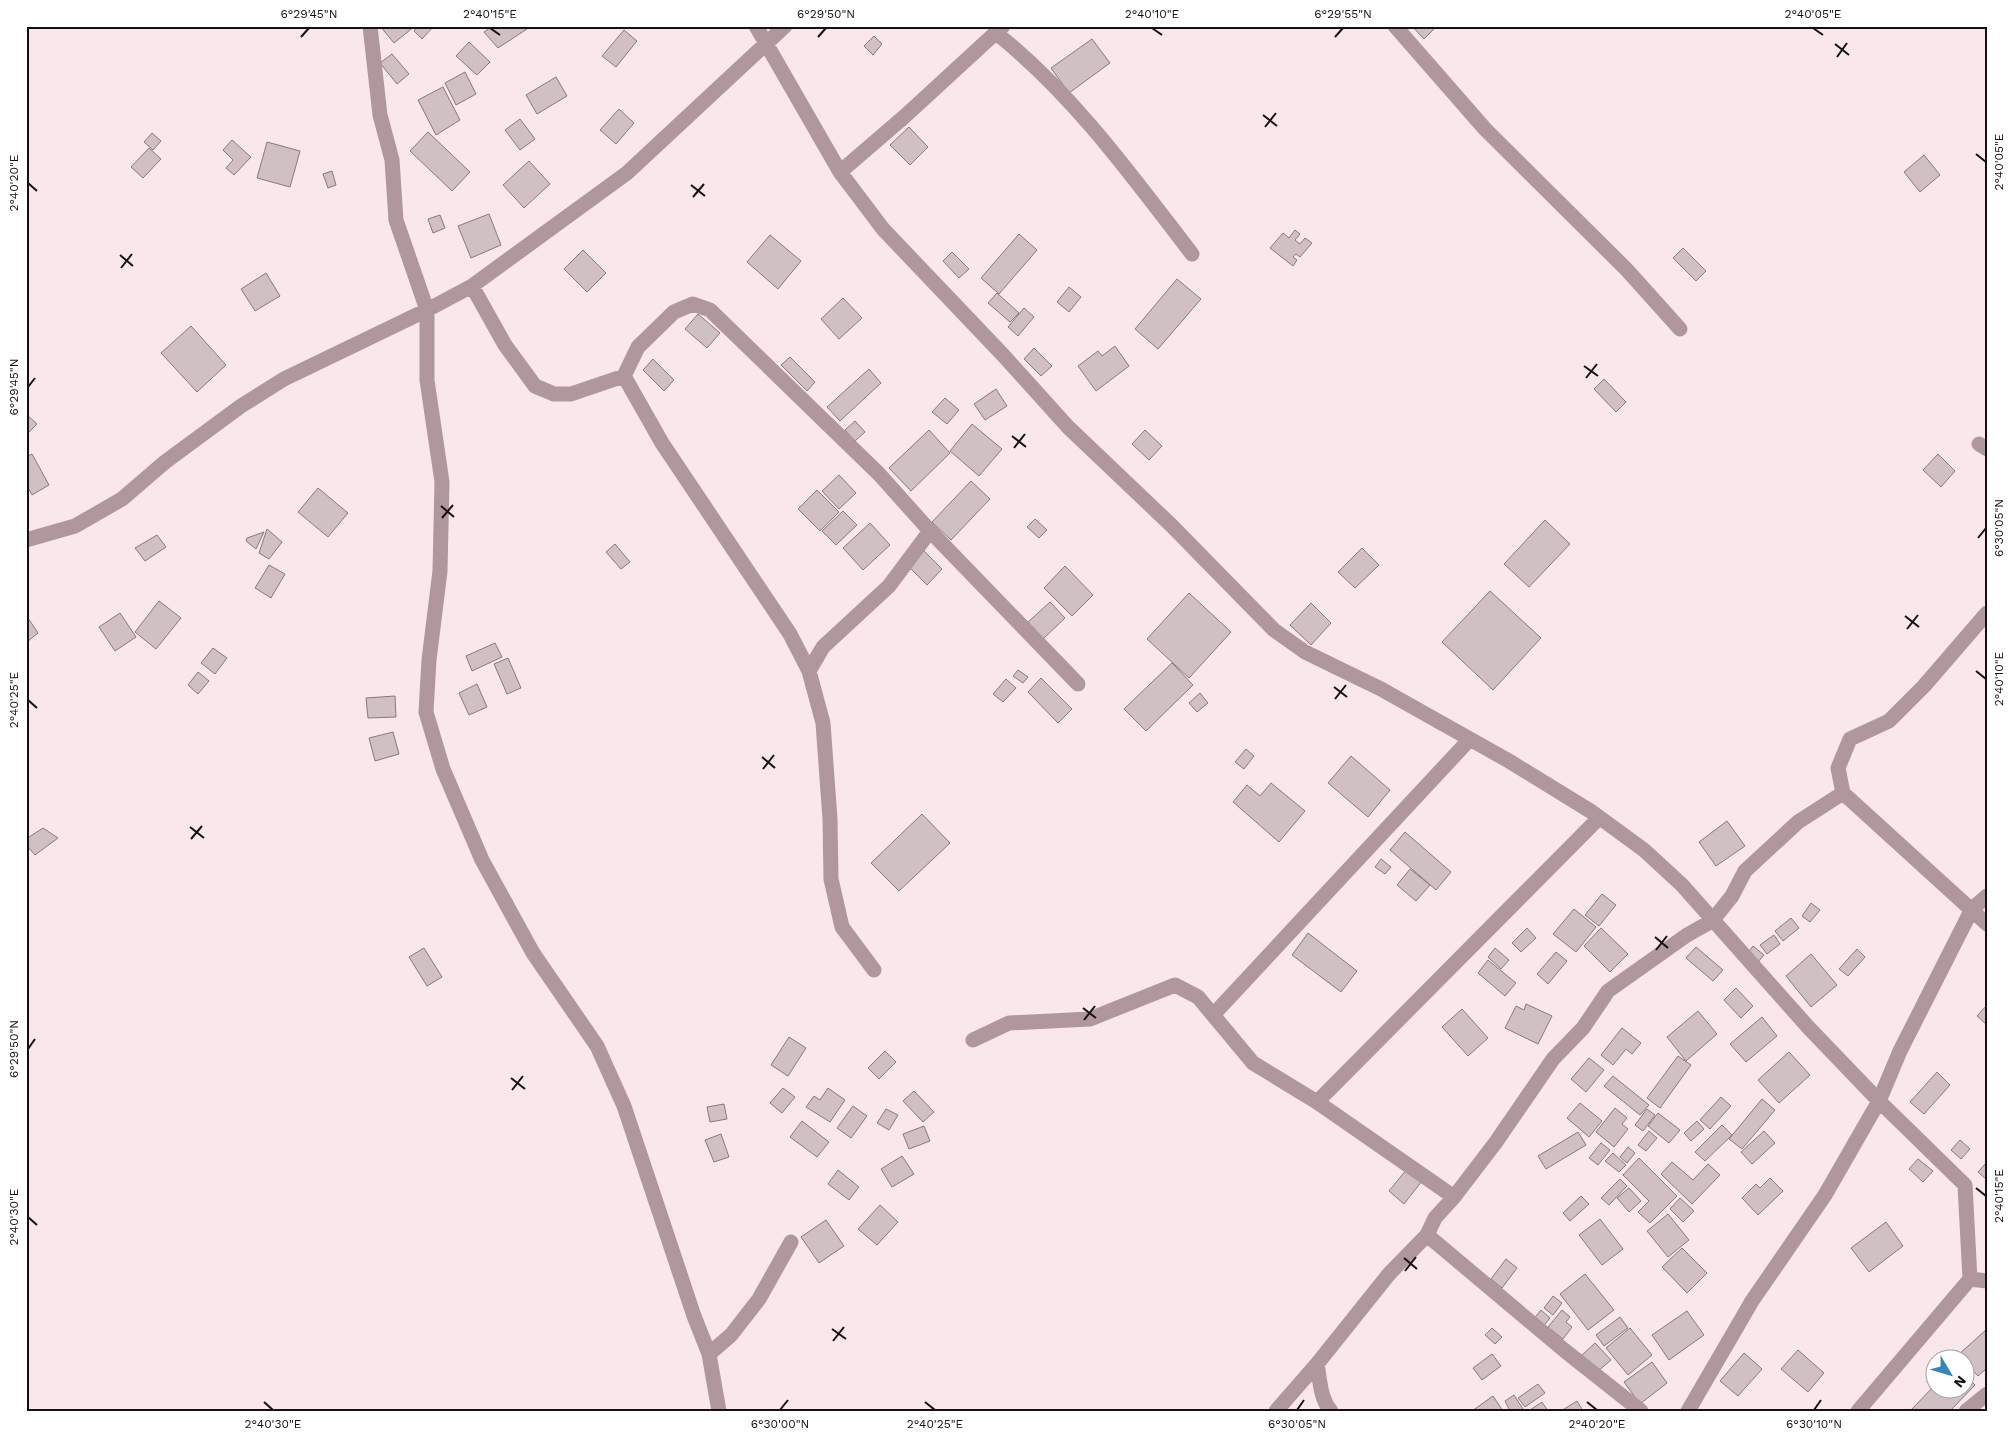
<svg xmlns="http://www.w3.org/2000/svg" width="2013" height="1437" font-family="'Work Sans',sans-serif">
	<style>
		.building { fill: #d0bfc3; stroke: #88797d }
		.lines { fill: none; stroke-linecap: round; stroke-linejoin: round }
		.minor { stroke: #b0979d; stroke-width: 15 }
		.ticks { fill: none; stroke: #161011; stroke-width: 2 }
		.neatline { fill: none; stroke: #161011; stroke-width: 2 }
		.ticks-label { font-size: 12px; text-anchor: middle; fill: #161011 }
	</style>
	<rect width="100%" height="100%" fill="#f9e7ec"/>
	<path class="building" d="M380 26H415L394 43Z
		M418 26H434L422 39 414 31Z
		M493 26H529L530 27 498 48 484 32Z
		M1414 26H1434L1435 28 1424 39 1413 27Z
		M624 30 637 41 616 67 602 56Z
		M874 36 882 44 873 55 864 46Z
		M1092 39 1110 63 1069 93 1051 68Z
		M469 42 490 62 477 75 456 56Z
		M392 54 409 74 397 84 380 63Z
		M465 72 476 94 456 105 445 83Z
		M556 77 567 96 537 114 526 95Z
		M443 87 460 120 436 135 418 100Z
		M619 109 634 123 616 144 600 130Z
		M520 119 535 139 520 150 505 130Z
		M909 127 928 147 910 165 890 145Z
		M428 132 470 172 452 191 410 151Z
		M152 133 161 141 153 150 144 142Z
		M232 140 251 157 234 175 226 168 233 160 223 150Z
		M267 142 300 151 290 187 257 178Z
		M149 148 161 159 143 178 131 167Z
		M1924 155 1940 175 1920 192 1904 172Z
		M529 161 550 184 524 208 503 185Z
		M332 171 336 185 328 188 323 174Z
		M489 214 501 245 471 258 458 226Z
		M440 215 445 228 433 233 428 219Z
		M1295 230 1300 234 1295 240 1300 244 1305 238 1312 243 1300 257 1296 254 1293 257 1297 260 1293 266 1270 248 1283 233 1289 238Z
		M1019 234 1037 250 999 294 981 278Z
		M770 235 801 261 778 289 747 262Z
		M1683 248 1706 271 1696 281 1673 258Z
		M583 250 606 273 587 292 564 269Z
		M952 252 969 269 959 278 943 261Z
		M266 273 280 296 255 311 241 289Z
		M1177 279 1201 299 1158 349 1135 329Z
		M1069 287 1081 297 1069 312 1057 302Z
		M997 293 1019 313 1010 322 988 303Z
		M843 298 862 318 839 339 821 319Z
		M1024 308 1034 317 1018 336 1008 327Z
		M698 314 720 333 707 348 685 329Z
		M191 326 226 365 197 392 161 353Z
		M1115 346 1129 366 1096 391 1078 366 1098 351 1102 356Z
		M1034 348 1052 366 1041 376 1024 359Z
		M790 357 815 382 807 391 781 365Z
		M653 359 674 380 664 391 643 370Z
		M869 369 881 383 840 421 827 407Z
		M1604 379 1626 402 1616 412 1594 389Z
		M996 389 1007 406 985 420 974 404Z
		M945 398 959 410 947 424 932 412Z
		M26 414 37 424 26 435Z
		M855 421 865 432 855 441 845 430Z
		M972 424 1002 449 979 476 950 451Z
		M929 430 950 453 911 491 889 468Z
		M1145 430 1162 446 1149 460 1132 444Z
		M32 454 49 485 32 495 26 484V457Z
		M1938 454 1955 471 1941 487 1923 470Z
		M839 475 856 493 839 509 822 491Z
		M971 481 990 499 951 540 932 522Z
		M318 488 348 513 328 537 298 512Z
		M817 490 839 512 820 531 798 509Z
		M843 511 857 525 836 545 822 531Z
		M1035 519 1047 530 1039 538 1027 527Z
		M1545 520 1570 544 1529 587 1504 564Z
		M870 523 890 545 863 570 843 548Z
		M267 529 282 542 269 559 259 553Z
		M264 532 256 549 246 541 247 538Z
		M157 535 166 547 145 561 135 548Z
		M615 544 630 562 621 569 606 552Z
		M1362 548 1379 565 1355 588 1338 572Z
		M922 549 942 569 927 585 907 565Z
		M269 565 285 574 271 598 255 588Z
		M1065 566 1093 595 1072 616 1044 588Z
		M1490 591 1541 638 1493 690 1442 642Z
		M1189 593 1231 632 1189 678 1147 639Z
		M159 601 181 618 156 649 135 632Z
		M1050 602 1065 618 1043 639 1028 622Z
		M1311 603 1331 623 1311 645 1290 625Z
		M120 613 136 637 115 651 99 627Z
		M26 615 38 633 27 642 26 641Z
		M495 643 502 657 472 671 466 656Z
		M213 648 227 658 215 674 201 663Z
		M508 658 521 688 507 694 494 664Z
		M1172 663 1193 685 1146 731 1124 709Z
		M1018 670 1028 677 1023 683 1013 676Z
		M198 672 209 681 198 694 188 685Z
		M1041 678 1072 709 1058 723 1028 692Z
		M1006 679 1016 688 1003 702 993 694Z
		M477 684 487 707 469 715 459 693Z
		M1200 693 1208 703 1197 712 1189 703Z
		M395 696 396 717 368 718 366 698Z
		M393 732 399 754 375 761 369 738Z
		M1246 749 1254 756 1244 769 1235 762Z
		M1351 756 1390 790 1368 817 1328 783Z
		M1271 783 1305 811 1279 842 1233 802 1247 785 1260 796Z
		M922 814 950 843 899 891 871 863Z
		M1727 821 1745 846 1716 866 1699 842Z
		M43 828 58 838 35 855 26 845V839Z
		M1405 832 1451 872 1436 890 1390 850Z
		M1381 859 1391 867 1385 874 1375 867Z
		M1410 869 1430 885 1416 901 1397 885Z
		M1602 894 1616 905 1599 926 1585 915Z
		M1811 903 1820 910 1810 922 1802 916Z
		M1574 909 1596 927 1576 952 1553 934Z
		M1791 918 1799 928 1783 941 1775 931Z
		M1527 928 1536 938 1521 952 1512 943Z
		M1601 928 1628 954 1610 972 1584 946Z
		M1308 933 1357 971 1341 992 1292 955Z
		M1774 935 1780 944 1767 954 1760 945Z
		M1753 946 1764 955 1758 962 1747 954Z
		M1696 947 1723 970 1713 981 1686 958Z
		M424 948 442 977 427 986 409 957Z
		M1495 948 1509 960 1501 969 1488 957Z
		M1857 949 1865 957 1848 976 1839 969Z
		M1556 952 1567 961 1548 984 1537 974Z
		M1811 954 1837 985 1811 1007 1786 976Z
		M1488 960 1516 983 1505 996 1478 973Z
		M1736 988 1753 1006 1741 1018 1724 1000Z
		M1526 1004 1552 1016 1538 1044 1505 1028 1516 1006 1524 1010Z
		M1987 1005V1025L1977 1016Z
		M1462 1009 1488 1038 1468 1056 1442 1027Z
		M1698 1011 1717 1034 1686 1061 1667 1037Z
		M1762 1017 1777 1036 1746 1062 1730 1044Z
		M1622 1028 1641 1043 1632 1054 1626 1049 1613 1065 1601 1055Z
		M789 1037 806 1048 788 1076 771 1065Z
		M885 1051 896 1062 879 1079 868 1068Z
		M1789 1052 1810 1075 1779 1103 1758 1080Z
		M1678 1056 1691 1065 1660 1108 1647 1098Z
		M1589 1058 1604 1070 1586 1092 1571 1079Z
		M1937 1072 1950 1085 1924 1114 1910 1102Z
		M1613 1076 1649 1105 1640 1115 1604 1086Z
		M783 1088 795 1097 782 1113 770 1103Z
		M828 1088 845 1100 830 1122 806 1107 814 1096 820 1100Z
		M914 1091 934 1112 923 1122 903 1101Z
		M1721 1097 1731 1106 1710 1129 1700 1120Z
		M1762 1099 1775 1110 1742 1149 1729 1139Z
		M1580 1103 1602 1121 1589 1137 1567 1118Z
		M724 1104 727 1119 710 1122 707 1107Z
		M853 1106 867 1116 851 1138 837 1128Z
		M1615 1108 1627 1118 1622 1124 1628 1129 1614 1147 1596 1132Z
		M886 1109 898 1115 889 1130 877 1123Z
		M1647 1109 1655 1115 1643 1131 1635 1125Z
		M1658 1113 1680 1130 1669 1143 1648 1126Z
		M802 1121 829 1142 817 1157 790 1137Z
		M1697 1121 1704 1129 1691 1141 1684 1133Z
		M1722 1125 1732 1135 1705 1161 1695 1152Z
		M924 1126 930 1141 909 1149 903 1134Z
		M1649 1131 1657 1138 1646 1151 1638 1145Z
		M1764 1131 1775 1143 1752 1164 1741 1152Z
		M1578 1132 1586 1145 1546 1169 1538 1156Z
		M721 1134 729 1157 714 1162 705 1140Z
		M1960 1140 1970 1149 1961 1159 1951 1150Z
		M1601 1143 1610 1150 1598 1165 1589 1158Z
		M1628 1147 1635 1153 1627 1163 1620 1157Z
		M1613 1153 1626 1165 1619 1172 1605 1161Z
		M902 1156 914 1174 892 1187 881 1169Z
		M1639 1158 1677 1196 1650 1223 1638 1212 1649 1201 1623 1175Z
		M1918 1159 1933 1171 1923 1182 1909 1169Z
		M1672 1162 1693 1180 1708 1164 1720 1175 1692 1204 1661 1174Z
		M1986 1163H1987V1180L1978 1172Z
		M1407 1169 1422 1181 1404 1204 1389 1191Z
		M838 1170 859 1187 849 1200 828 1184Z
		M1770 1178 1783 1191 1758 1215 1742 1198 1756 1184 1760 1188Z
		M1620 1179 1627 1186 1609 1205 1601 1198Z
		M1629 1188 1641 1201 1629 1212 1617 1198Z
		M1581 1196 1589 1204 1570 1221 1563 1213Z
		M1680 1198 1694 1211 1683 1222 1670 1209Z
		M880 1205 898 1222 877 1245 858 1229Z
		M1668 1214 1689 1240 1668 1257 1647 1231Z
		M1600 1219 1623 1249 1602 1265 1579 1235Z
		M826 1220 844 1246 819 1263 801 1237Z
		M1886 1222 1903 1246 1869 1272 1851 1248Z
		M1682 1248 1707 1273 1687 1293 1662 1267Z
		M1506 1259 1517 1268 1502 1288 1491 1279Z
		M1585 1274 1614 1310 1588 1330 1560 1294Z
		M1553 1296 1562 1303 1553 1315 1544 1308Z
		M1541 1310 1550 1318 1541 1329 1532 1321Z
		M1562 1310 1570 1317 1566 1322 1572 1327 1563 1339 1548 1327Z
		M1687 1311 1704 1335 1669 1360 1652 1335Z
		M1620 1317 1628 1328 1604 1346 1596 1335Z
		M1492 1328 1502 1337 1495 1344 1485 1335Z
		M1630 1328 1652 1355 1628 1375 1606 1348Z
		M1987 1329V1368L1978 1376 1966 1363V1360H1962L1958 1355Z
		M1595 1343 1611 1360 1597 1372 1582 1355Z
		M1798 1350 1824 1373 1808 1392 1781 1369Z
		M1744 1353 1762 1369 1738 1396 1720 1381Z
		M1492 1354 1501 1366 1482 1380 1473 1368Z
		M1652 1362 1667 1383 1640 1404 1624 1382Z
		M1966 1376 1975 1385 1950 1411H1910L1936 1384V1390H1966Z
		M1538 1384 1545 1393 1525 1407 1518 1398Z
		M1514 1395 1523 1409 1521 1411H1510L1505 1401Z
		M1493 1396 1503 1411H1472Z
		M1577 1401 1583 1411H1561Z
		M1542 1402 1548 1411H1531L1530 1410Z"/>
	<g class="lines">
		<path class="minor" d="M370 26 380 115 392 160 396 220 427 310V380L442 482 440 571 429 660 426 712 443 769 482 860 533 953 597 1046 624 1106 694 1316 709 1354 719 1411
			M756 26 840 172 883 229 1003 355 1068 427 1171 525 1274 630 1305 652 1381 689 1509 761 1592 812 1644 850 1682 885 1808 1027 1879 1101 1965 1185 1970 1279 1987 1281
			M1395 26 1485 129 1627 270 1680 329
			M996 33C1074 95 1132 176 1192 254
			M840 172 904 117 1003 26
			M472 286 505 345 535 386 554 394H571L624 376 638 347 674 312 693 304 710 310 879 474 930 531 1078 684
			M624 376 662 443 790 634 809 671 823 723 830 819 831 879 842 927 874 970
			M1979 444 1987 449
			M26 540 75 526 122 499 165 462 241 406 284 379 427 310 472 286 627 173 785 26
			M809 671 823 647 889 586 930 531
			M1843 793 1987 924
			M1213 1015 1470 739
			M973 1040 1009 1023 1090 1019 1175 985 1198 997 1253 1063 1317 1102 1454 1197
			M1317 1102 1599 818
			M1427 1235 1564 1350 1641 1411
			M709 1354 731 1335 759 1299 791 1242
			M1317 1364C1320 1379 1320 1399 1331 1411
			M1276 1411 1317 1364 1389 1274 1427 1235 1435 1218 1454 1197 1496 1142 1553 1059 1583 1028 1608 991 1687 935 1712 921 1732 896 1745 871 1798 822 1843 793 1838 768 1850 739 1889 721 1924 686 1987 613
			M1688 1411 1752 1301 1825 1195 1879 1101 1900 1051 1972 909 1987 896
			M1858 1411 1970 1279
			M1966 1411 1987 1394"/>
	</g>
	<path class="ticks" d="M490 28 500 35M1152 28 1162 35M1813 28 1823 35M301 37 309 28M818 37 826 28M1335 37 1343 28M1835 44 1849 55M1837 57 1847 43M1263 115 1277 126M1265 127 1276 113M1976 154 1986 162M28 183 37 191M691 185 705 196M693 197 704 184M120 255 133 266M121 268 132 254M1584 366 1598 376M1586 378 1597 364M28 387 35 378M1012 436 1026 447M1014 448 1025 434M441 506 454 517M442 518 453 505M1978 538 1986 528M1905 616 1919 627M1907 629 1918 615M1976 671 1986 679M1334 687 1347 697M1335 699 1346 685M28 700 37 708M762 757 775 768M763 769 774 755M190 827 204 838M191 839 202 826M1655 937 1668 948M1656 950 1667 936M1083 1008 1096 1018M1084 1020 1095 1006M28 1049 35 1039M511 1078 525 1089M512 1090 523 1076M1976 1188 1986 1196M28 1217 37 1225M1404 1258 1417 1269M1405 1271 1416 1257M832 1329 846 1339M833 1341 844 1327M264 1402 273 1410M925 1402 935 1410M1587 1402 1597 1410M780 1410 788 1400M1297 1410 1304 1400M1814 1410 1821 1400"/>
	<rect width="2013" height="1437" fill="none" stroke="#ffffff" stroke-width="55"/>
	<g transform="translate(1950 1374) rotate(128)"><circle r="24" fill="#ffffff" stroke="#a29fa0"/>
	<path d="M0-4L9 19L0 12L-9 19Z" fill="#3387b7"/>
	<text y="-8" font-size="14" font-weight="bold" text-anchor="middle" fill="#161011">N</text>
	</g>
	<rect x="28" y="28" width="1958" height="1382" class="neatline"/>
	<g class="ticks-label">
		<text x="309" y="18">6°29'45"N</text>
		<text x="490" y="18">2°40'15"E</text>
		<text x="826" y="18">6°29'50"N</text>
		<text x="1152" y="18">2°40'10"E</text>
		<text x="1343" y="18">6°29'55"N</text>
		<text x="1813" y="18">2°40'05"E</text>
		<text transform="translate(1999 162) rotate(-90)" y="4">2°40'05"E</text>
		<text transform="translate(14 183) rotate(-90)" y="4">2°40'20"E</text>
		<text transform="translate(14 387) rotate(-90)" y="4">6°29'45"N</text>
		<text transform="translate(1999 528) rotate(-90)" y="4">6°30'05"N</text>
		<text transform="translate(1999 679) rotate(-90)" y="4">2°40'10"E</text>
		<text transform="translate(14 700) rotate(-90)" y="4">2°40'25"E</text>
		<text transform="translate(14 1049) rotate(-90)" y="4">6°29'50"N</text>
		<text transform="translate(1999 1196) rotate(-90)" y="4">2°40'15"E</text>
		<text transform="translate(14 1217) rotate(-90)" y="4">2°40'30"E</text>
		<text x="273" y="1428">2°40'30"E</text>
		<text x="780" y="1428">6°30'00"N</text>
		<text x="935" y="1428">2°40'25"E</text>
		<text x="1297" y="1428">6°30'05"N</text>
		<text x="1597" y="1428">2°40'20"E</text>
		<text x="1814" y="1428">6°30'10"N</text>
	</g>
</svg>
